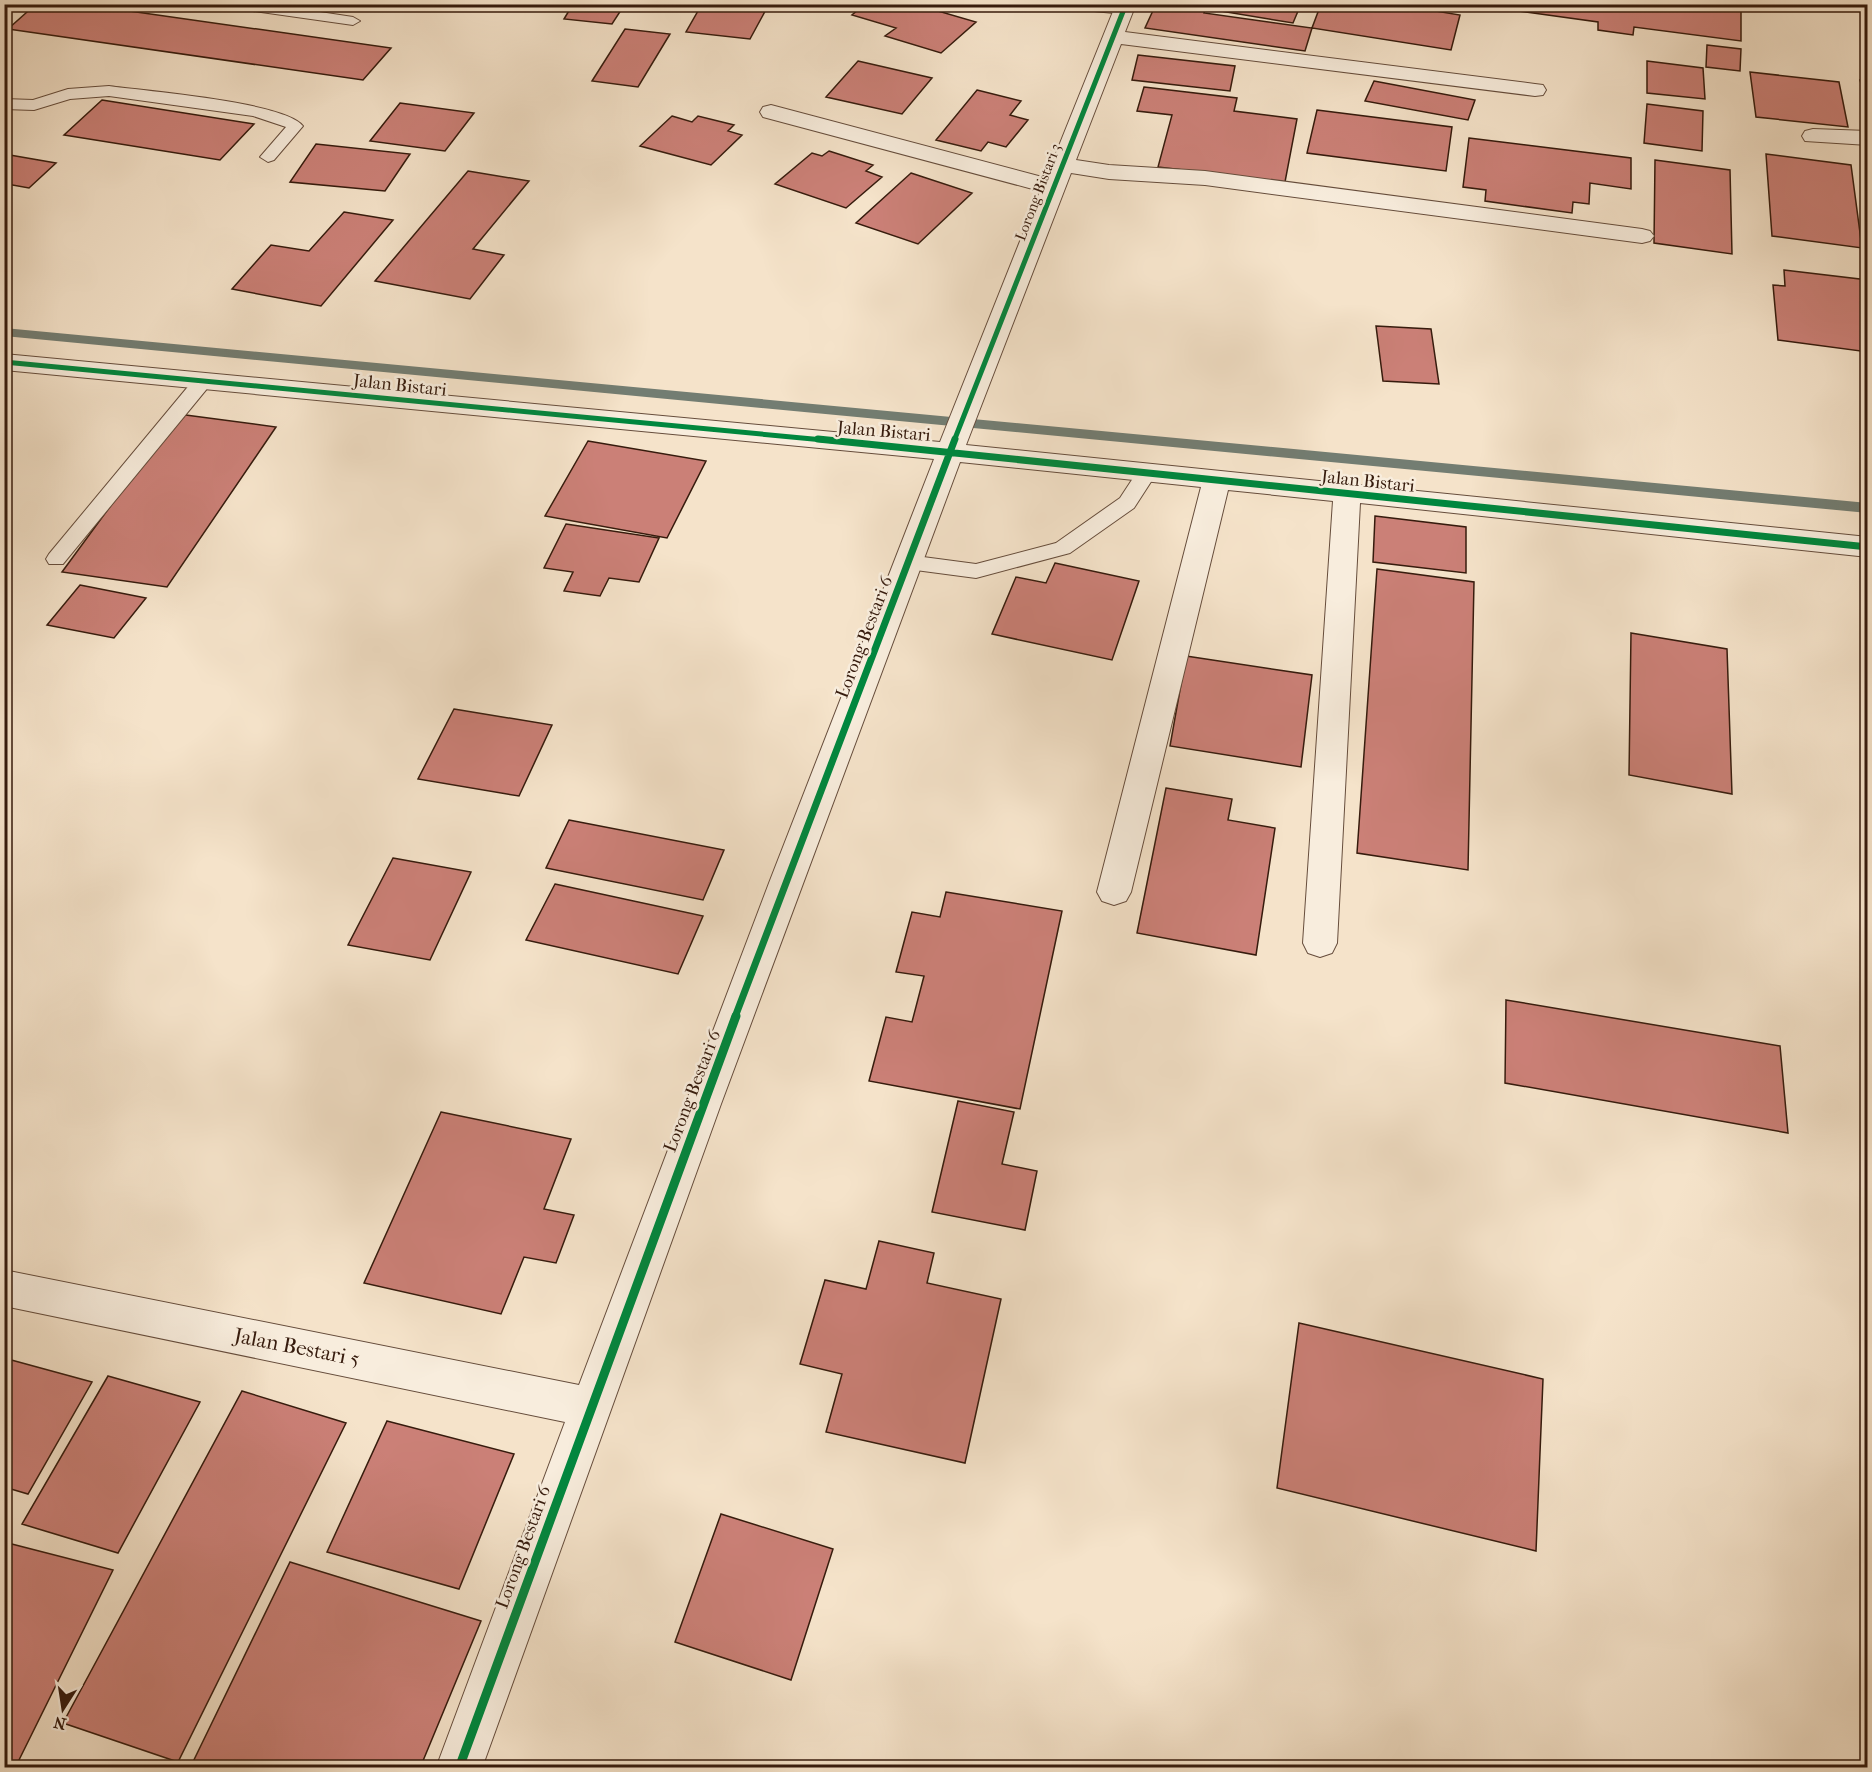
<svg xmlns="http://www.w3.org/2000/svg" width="1872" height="1772" font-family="'IM FELL French Canon',serif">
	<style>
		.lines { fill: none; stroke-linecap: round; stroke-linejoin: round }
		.stream { fill: #737d72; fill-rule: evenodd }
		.building { fill: #cb8077; stroke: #361b0d; stroke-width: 1.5 }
		.lane-casing { stroke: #664d3c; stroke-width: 2 }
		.street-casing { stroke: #664d3c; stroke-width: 2 }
		.lane { fill: #f8eddd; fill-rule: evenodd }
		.street { fill: #f8eddd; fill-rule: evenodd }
		.cycleway-far2-casing { stroke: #f8eddd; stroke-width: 8 }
		.cycleway-far1-casing { stroke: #f8eddd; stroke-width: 10 }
		.cycleway-casing { stroke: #f8eddd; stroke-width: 13 }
		.cycleway-far2 { stroke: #00873e; stroke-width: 5 }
		.cycleway-far1 { stroke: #00873e; stroke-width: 7 }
		.cycleway { stroke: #00873e; stroke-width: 9 }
		.labels { text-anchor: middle; stroke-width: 5; stroke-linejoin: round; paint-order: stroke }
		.far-street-label { font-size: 15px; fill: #361b0d; stroke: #f8eddd }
		.street-label { font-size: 18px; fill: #361b0d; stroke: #f8eddd }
		.near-street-label { font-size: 21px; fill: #361b0d; stroke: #f8eddd }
	</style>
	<rect width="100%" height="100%" fill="#f5e3ca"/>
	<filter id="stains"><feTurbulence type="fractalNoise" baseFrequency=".00333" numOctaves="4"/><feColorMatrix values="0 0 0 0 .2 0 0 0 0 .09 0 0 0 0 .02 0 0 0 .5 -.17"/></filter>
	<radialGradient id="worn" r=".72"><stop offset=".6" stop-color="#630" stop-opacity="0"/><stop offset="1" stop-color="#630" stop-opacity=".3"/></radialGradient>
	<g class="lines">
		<path class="stream" d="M4 328 1868 503V513L4 336Z"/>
	</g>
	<path class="building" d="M36 4H80L391 48 363 80 8 29Z
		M573 4H625L612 24 564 19Z
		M702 4H769L750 39 686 32Z
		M865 4H914L976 22 941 53 885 36 896 28 852 15Z
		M1156 4H1207L1204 13 1312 28 1305 51 1145 28Z
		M1210 4H1301L1293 23 1208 9Z
		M1321 4H1393L1460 15 1451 50 1312 28Z
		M1506 4 1741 5V41L1634 27 1633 35 1598 30V22L1505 9Z
		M625 29 670 34 638 87 592 81Z
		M1707 45 1741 49 1740 71 1706 67Z
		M1138 55 1235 66 1230 91 1132 80Z
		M858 61 932 78 902 114 826 97Z
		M1647 61 1703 68 1705 99 1647 93Z
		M1750 72 1839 82 1848 127 1756 117Z
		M1860 80H1868V110Z
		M1374 81 1475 100 1468 120 1365 101Z
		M1144 87 1237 98 1234 111 1297 119 1285 182 1158 167 1172 115 1137 111Z
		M977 90 1021 101 1010 115 1028 120 1006 147 988 142 981 151 936 140Z
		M102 100 254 124 220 160 64 135Z
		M400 103 474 113 445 151 370 141Z
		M1647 104 1703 111 1702 151 1644 143Z
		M1317 110 1452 127 1446 171 1307 153Z
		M672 116 692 122 698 116 734 125 728 131 742 135 711 165 640 146Z
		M1469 138 1631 158V189L1590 183 1589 204 1573 202 1572 213 1485 201 1486 190 1463 187Z
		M316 144 410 154 385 191 290 182Z
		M829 151 873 165 866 171 882 177 846 208 775 184 812 153 822 156Z
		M4 154 56 163 29 188 7 184 4 186Z
		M1766 154 1851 165 1862 248 1772 236Z
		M1655 160 1730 170 1732 254 1654 243Z
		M468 171 529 181 473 249 504 255 470 299 375 281Z
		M911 173 972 193 918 244 856 223Z
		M344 212 393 220 321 306 232 289 271 245 309 251Z
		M1784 270 1868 280V352L1778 340 1773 285 1785 286Z
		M1376 326 1431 329 1439 384 1383 381Z
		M178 414 276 427 167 587 62 572Z
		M588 441 706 461 667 538 545 516Z
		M1375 516 1466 527V573L1373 562Z
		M566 524 659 538 639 582 609 578 600 596 564 591 573 572 544 568Z
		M1055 563 1139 581 1112 660 992 634 1016 577 1046 583Z
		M1377 569 1474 582 1468 870 1357 853Z
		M80 585 146 598 114 638 47 625Z
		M1631 633 1727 649 1732 794 1629 775Z
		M1186 656 1312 675 1301 767 1170 746Z
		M454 709 552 725 519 796 418 779Z
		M1166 788 1232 799 1228 820 1275 828 1256 955 1137 933Z
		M569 820 724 850 703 900 546 868Z
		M393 858 471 872 430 960 348 945Z
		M555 884 703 916 678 974 526 940Z
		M946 892 1062 911 1020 1109 869 1081 886 1017 912 1022 924 976 896 972 912 912 940 917Z
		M1506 1000 1780 1046 1788 1133 1505 1083Z
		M958 1101 1014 1112 1002 1164 1037 1171 1025 1230 932 1212Z
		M441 1112 571 1139 544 1209 574 1215 556 1263 524 1257 501 1314 364 1283Z
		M879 1241 934 1253 927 1283 1001 1299 965 1463 826 1432 842 1374 800 1364 825 1280 866 1289Z
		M1299 1323 1543 1379 1536 1551 1277 1488Z
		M4 1358 92 1382 28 1494 4 1487Z
		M108 1376 200 1402 118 1553 22 1524Z
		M242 1391 346 1423 178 1762 63 1723Z
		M387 1421 514 1454 459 1589 327 1552Z
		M721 1514 833 1549 791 1680 675 1642Z
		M4 1542 113 1570 15 1768H4Z
		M290 1562 481 1621 420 1768H190Z"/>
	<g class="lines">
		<defs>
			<path id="lane" d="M225 4H267L353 17 360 21 353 25 232 8Z
				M1057 4 1129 7 1131 10 1124 14 1064 8Z
				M109 86C144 91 285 102 303 126L274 160 268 162 260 157 286 127 253 116 109 96 70 99 34 110 4 109V99L33 100 68 89Z
				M203 375 210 377 212 381 210 385 63 564H49L46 559 49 554 196 377Z
				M1146 468 1153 469 1156 474 1134 508 1070 553 976 578 908 569 901 567 898 562 901 557 908 555 976 564 1056 543 1120 498 1139 469Z"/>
			<path id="street" d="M4 4H17L11 11 4 13Z
				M1116 4H1136L1125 32 1535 84 1543 85 1546 90 1543 95 1535 96 1121 44 1076 160 1109 165 1205 171 1642 229 1650 231 1654 236 1650 241 1642 243 1205 185 1109 179 1071 173 966 445 1868 537V557L1360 503 1337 943 1332 953 1320 957 1308 953 1303 943 1333 501 1228 490 1131 892 1126 901 1114 905 1102 901 1097 892 1201 487 960 462 721 1104 482 1768H436L565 1422 4 1306V1270L579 1385 769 883 934 459 4 370V354L940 442 1040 191 763 117 760 112 763 107 771 105 1046 178Z
				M1813 129 1868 131V145L1805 141 1802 136 1805 131Z"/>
		</defs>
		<use href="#lane" class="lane-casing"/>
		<use href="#street" class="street-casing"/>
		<use href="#lane" class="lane"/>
		<use href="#street" class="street"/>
		<defs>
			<path id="cycleway-far2" d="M4 362 834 441
				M954 441 1126 4"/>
			<path id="cycleway-far1" d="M818 439 1868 547
				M735 1017 955 439"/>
			<path id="cycleway" d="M459 1768 736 1016"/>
		</defs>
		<use href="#cycleway-far2" class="cycleway-far2-casing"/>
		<use href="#cycleway-far1" class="cycleway-far1-casing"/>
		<use href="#cycleway" class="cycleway-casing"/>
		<use href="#cycleway-far2" class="cycleway-far2"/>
		<use href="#cycleway-far1" class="cycleway-far1"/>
		<use href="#cycleway" class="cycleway"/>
	</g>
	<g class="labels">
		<g class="far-street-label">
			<text transform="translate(1038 192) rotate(-69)" y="5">Lorong Bistari 3</text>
		</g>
		<g class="street-label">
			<text transform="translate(400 385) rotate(6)" y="6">Jalan Bistari</text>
			<text transform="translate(884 431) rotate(5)" y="6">Jalan Bistari</text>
			<text transform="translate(1368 481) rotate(6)" y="6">Jalan Bistari</text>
			<text transform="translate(864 637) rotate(-69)" y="6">Lorong Bestari 6</text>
			<text transform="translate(692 1091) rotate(-69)" y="6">Lorong Bestari 6</text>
			<text transform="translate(523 1547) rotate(-70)" y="6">Lorong Bestari 6</text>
		</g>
		<g class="near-street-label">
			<text transform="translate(297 1347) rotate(11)" y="7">Jalan Bestari 5</text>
		</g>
	</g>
	<rect width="1872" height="1772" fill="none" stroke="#f5e3ca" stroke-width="24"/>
	<rect x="6" y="6" width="1860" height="1760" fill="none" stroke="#361b0d" stroke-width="3"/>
	<rect x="12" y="12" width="1848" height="1748" fill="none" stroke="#361b0d" stroke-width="1.5"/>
	<g transform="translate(63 1709) rotate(192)" stroke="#f8eddd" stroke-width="4.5" paint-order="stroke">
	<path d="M0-4.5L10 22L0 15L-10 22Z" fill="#361b0d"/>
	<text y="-9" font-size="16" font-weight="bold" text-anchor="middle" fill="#361b0d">N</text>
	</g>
	<rect width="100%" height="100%" filter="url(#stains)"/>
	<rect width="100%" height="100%" fill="url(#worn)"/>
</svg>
